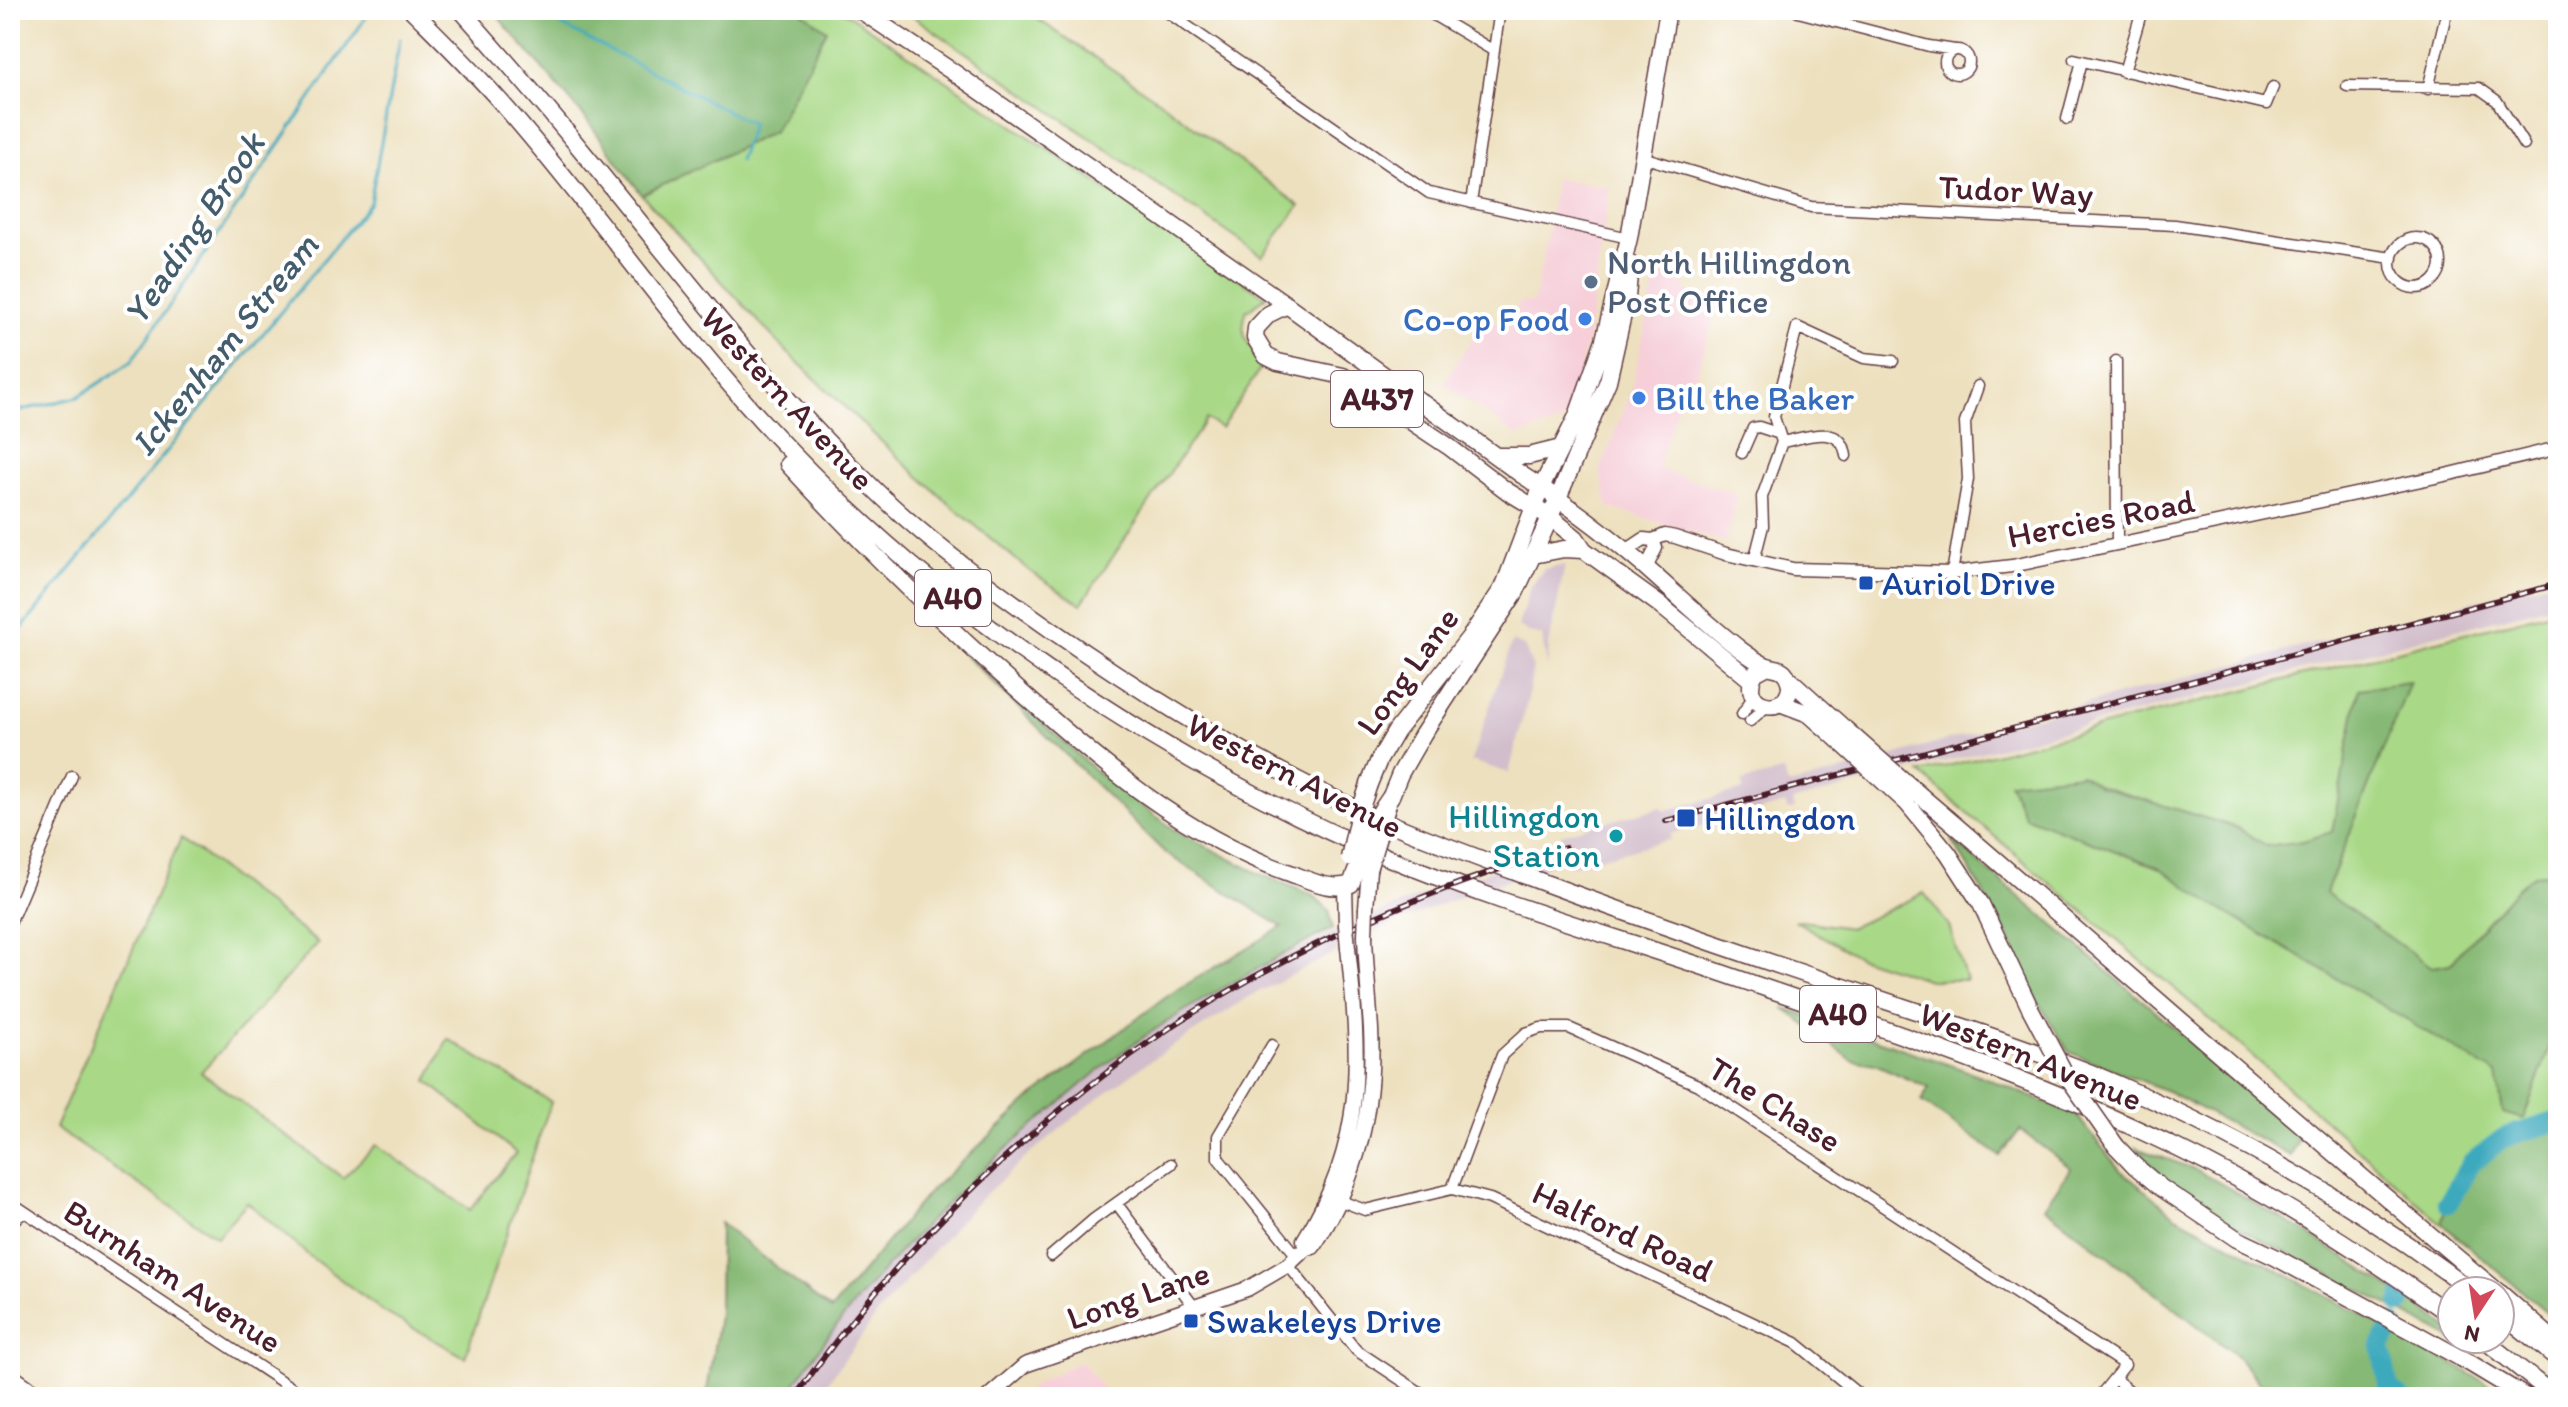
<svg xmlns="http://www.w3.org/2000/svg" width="2568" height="1407" font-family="Itim,sans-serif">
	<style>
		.built { fill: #f6cfd9 }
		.industrial { fill: #d1bdcb }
		.green { fill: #a9d987; stroke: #7a7c59; stroke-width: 2 }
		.forest { fill: #86b974; stroke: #686c50; stroke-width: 2 }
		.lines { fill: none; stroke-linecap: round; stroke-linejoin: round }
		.stream { stroke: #3da9bd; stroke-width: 3 }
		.river { stroke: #3da9bd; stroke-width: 20 }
		.minor-casing { stroke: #623c41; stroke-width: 13 }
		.tertiary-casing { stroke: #623c41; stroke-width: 15 }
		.secondary-casing { stroke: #623c41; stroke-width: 17 }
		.primary-casing { stroke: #623c41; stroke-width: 19 }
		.trunk-casing { stroke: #623c41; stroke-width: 19 }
		.minor { stroke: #fff; stroke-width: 10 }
		.tertiary { stroke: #fff; stroke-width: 12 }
		.secondary { stroke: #fff; stroke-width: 14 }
		.primary { stroke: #fff; stroke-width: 16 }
		.trunk { stroke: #fff; stroke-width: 16 }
		.rail-casing { stroke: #4a1f2b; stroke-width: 6 }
		.rail { stroke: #fff; stroke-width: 3; stroke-dasharray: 9; stroke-linecap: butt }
		.secondary-bridge-casing { stroke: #623c41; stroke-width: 17; stroke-linecap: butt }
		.primary-bridge-casing { stroke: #623c41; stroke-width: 19; stroke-linecap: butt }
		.trunk-bridge-casing { stroke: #623c41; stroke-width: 19; stroke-linecap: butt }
		.secondary-bridge { stroke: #fff; stroke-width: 14 }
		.primary-bridge { stroke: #fff; stroke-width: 16 }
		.trunk-bridge { stroke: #fff; stroke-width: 16 }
		.service-dot { fill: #5c6f8a; stroke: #fff; stroke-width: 3 }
		.shop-dot { fill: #3f7fe0; stroke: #fff; stroke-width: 3 }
		.transit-dot { fill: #1a4fb4; stroke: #fff; stroke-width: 3 }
		.culture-dot { fill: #0f9aa8; stroke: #fff; stroke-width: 3 }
		.labels { text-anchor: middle; stroke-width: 8; stroke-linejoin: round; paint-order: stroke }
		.shield { fill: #fff; stroke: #80626b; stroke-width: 2 }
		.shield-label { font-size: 32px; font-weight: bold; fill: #4a1f2b }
		.street-label { font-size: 34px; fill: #4a1f2b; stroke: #fff }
		.service-label { font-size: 34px; fill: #4e5e75; stroke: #fff; text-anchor: start }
		.shop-label { font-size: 34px; fill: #366cbe; stroke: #fff; text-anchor: end }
		.transit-label { font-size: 34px; fill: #164399; stroke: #fff; text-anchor: start }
		.culture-label { font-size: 34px; fill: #0d838f; stroke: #fff; text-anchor: end }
		.water-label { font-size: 36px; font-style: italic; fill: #445d6d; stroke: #fff }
	</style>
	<rect width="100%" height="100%" fill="#fff"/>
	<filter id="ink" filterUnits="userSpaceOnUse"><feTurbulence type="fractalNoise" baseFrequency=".0125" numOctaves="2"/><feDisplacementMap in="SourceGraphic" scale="16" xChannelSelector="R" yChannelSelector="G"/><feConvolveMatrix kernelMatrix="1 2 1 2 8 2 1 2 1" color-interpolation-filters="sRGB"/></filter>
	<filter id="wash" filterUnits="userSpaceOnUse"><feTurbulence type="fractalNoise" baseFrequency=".006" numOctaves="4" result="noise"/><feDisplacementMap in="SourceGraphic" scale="32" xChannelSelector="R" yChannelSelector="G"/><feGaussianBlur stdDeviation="1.8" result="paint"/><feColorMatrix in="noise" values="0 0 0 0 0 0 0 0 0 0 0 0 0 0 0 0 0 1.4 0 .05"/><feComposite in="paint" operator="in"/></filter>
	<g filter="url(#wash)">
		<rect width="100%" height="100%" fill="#ede0be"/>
		<path class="built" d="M1555 178 1610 187 1588 338 1579 374 1562 422 1517 436 1443 383 1485 319 1512 327 1519 302 1533 303 1548 235Z
			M1657 273 1677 279 1713 320 1696 378 1688 376 1657 468 1738 495 1725 542 1608 507 1600 471 1632 387Z
			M1081 1361 1110 1397H1019L1038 1382Z"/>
		<path class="industrial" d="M1565 565 1549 646 1547 667 1542 636 1529 633 1518 626 1530 587 1544 569Z
			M2558 579V604L1819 794 1792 802 1794 809 1787 810 1785 804 1670 834 1671 839 1570 866 1568 859 1452 900 1379 930 1249 997 1148 1062 1091 1104 1033 1151 975 1204 879 1312 817 1397H786L811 1357 842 1318 928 1221 1037 1122 1127 1049 1230 983 1329 934 1445 886 1564 845 1561 834 1662 807 1664 811 1743 790 1742 782 1784 771 1788 785 1818 778 1948 740Z
			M1512 641 1524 646 1533 668 1527 702 1509 773 1471 761Z"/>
		<path class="green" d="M799 10H841L849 15 1266 297 1246 311C1238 338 1249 343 1263 365L1221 428 1206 419 1081 604 1031 572 953 507 902 461 785 350 642 195 774 131 826 30Z
			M904 10H1024L1158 100 1300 206 1262 256Z
			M2558 610V1126L2550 1127 2453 1191 2441 1223 2230 1036 1920 773Z
			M181 838 318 943 201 1072 343 1178 376 1145 470 1210 516 1153 427 1081 448 1039 551 1102 465 1357 384 1312 308 1255 247 1202 217 1237 55 1128Z
			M1924 893 1949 926 1966 980H1929L1858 957 1794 920 1850 928Z"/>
		<path class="forest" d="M492 10H799L827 30 774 131 642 195 584 116Z
			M947 637 1099 774 1176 831 1262 875 1313 895 1329 910 1333 928C1263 965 1194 1002 1129 1047 1104 1065 1081 1086 1058 1105 955 1189 858 1285 786 1397H706L719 1316 720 1223 831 1310 927 1194 1032 1097 1169 995 1282 927 1165 853Z
			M2410 682 2326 893 2432 967 2450 964 2517 888 2533 875 2558 873V1025L2523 1119 2503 1113 2497 1074 2213 905 2160 868 2024 816 2009 782 2081 774 2099 786 2238 828 2267 846 2303 841 2332 832 2359 689Z
			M1952 840 2156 1012 2299 1138 2291 1156 2169 1092 2069 1052 2035 997 2007 933Z
			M1784 1008 1976 1074 2076 1115 2121 1171 2176 1216 2445 1359 2510 1397H2271L2238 1357 2044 1207 2071 1168 2020 1130 2000 1156 1921 1101 1929 1088 1875 1064 1852 1060Z
			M2558 1126V1315L2555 1319 2441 1223C2459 1175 2473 1159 2522 1139 2533 1134 2545 1127 2558 1126Z
			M2136 1148 2197 1170 2310 1235 2426 1311 2452 1332V1339C2405 1313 2357 1289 2309 1264 2247 1233 2181 1203 2136 1148Z"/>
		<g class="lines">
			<path class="stream" d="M532 10 752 124 739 160
				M10 413 78 397 131 362 371 10
				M10 643 370 203 400 39"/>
			<path class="river" d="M2448 1203 2471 1163 2505 1137 2558 1121
				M2400 1304 2404 1294
				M2393 1324 2381 1346 2389 1390 2400 1397"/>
		</g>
	</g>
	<g filter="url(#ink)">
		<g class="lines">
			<defs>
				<path id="minor" d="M1164 10 1429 193 1629 238
					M1425 10 1494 51
					M1798 12 1929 46 1955 50
					M1945 62a12 12 0 1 1 24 0a12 12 0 1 1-24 0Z
					M2074 59 2266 104 2273 87
					M2124 72 2142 10
					M2347 86 2479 88 2497 101 2524 145
					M2428 89 2447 10
					M2067 119 2082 61
					M1642 157 1811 207 2175 225 2392 258
					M1471 203 1500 10
					M2391 263a25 25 0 1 1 50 0a25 25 0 1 1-50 0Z
					M2116 361 2117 544
					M1782 442C1804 438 1842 422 1846 456
					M1742 453 1753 428 1759 427 1777 433
					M1754 561 1763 526 1762 497 1782 442 1774 417 1797 327 1864 358 1893 361
					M1952 573 1968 479 1965 423 1978 386
					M1742 714 1751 700 1752 693
					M1750 721 1767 706
					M10 923 72 776
					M1272 1045 1218 1136V1158L1297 1256
					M1452 1189 1502 1055 1526 1033 1541 1028H1569L1698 1085 2125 1365 2099 1397
					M1341 1201 1365 1210 1452 1189 1490 1199 1796 1343 1862 1397
					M10 1202 305 1397
					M1117 1204 1195 1308
					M10 1222 25 1212
					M1051 1256 1094 1219 1171 1164
					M1288 1265 1356 1350 1427 1397
					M10 1372 45 1397
					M2115 1379 2137 1397"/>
				<path id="tertiary" d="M1626 551 1644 539 1653 540 1665 535 1675 537 1726 554 1793 569 1952 573 2012 566 2117 544 2450 474 2558 448
					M1646 568 1656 548 1653 540"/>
				<path id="secondary" d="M1345 887 1346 925
					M1366 908 1369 870
					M1306 1248 1304 1240C1366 1142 1360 1059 1348 948
					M988 1397 1025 1365 1247 1289 1288 1265 1306 1248 1313 1247C1357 1182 1375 1108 1371 1029 1369 998 1366 967 1365 936"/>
				<path id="primary" d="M1498 456H1529L1561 448
					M1533 555 1564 549 1584 550
					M1751 680 1660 605 1584 550 1576 538 1550 517 1507 491 1448 446 1343 376 1278 362 1266 356 1255 338 1256 328 1269 314 1287 305 1522 475C1565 502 1606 533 1644 566 1676 594 1707 624 1741 650 1749 656 1758 662 1767 666 1773 668 1779 667 1784 672 1788 676 1790 683 1790 688 1786 718 1737 707 1755 673L1768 666
					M1369 784 1379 760 1396 731 1472 634 1504 586 1541 488 1577 416 1604 340 1629 238 1668 10
					M1391 796 1400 774 1423 734 1515 593 1544 531 1608 381 1627 297 1630 264"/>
				<path id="trunk" d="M412 10C444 42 477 74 507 109 605 221 688 346 792 453 909 575 1049 678 1195 762 1256 796 1320 829 1384 856 1492 901 1603 933 1713 970 1869 1024 2028 1075 2177 1148 2274 1195 2364 1253 2452 1316
					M461 10C499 53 537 96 573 140 669 256 759 377 868 483 914 529 966 569 1019 607 1115 676 1215 739 1321 792 1383 823 1449 847 1513 871 1639 919 1767 962 1895 1004 1960 1026 2027 1047 2091 1073 2226 1129 2355 1203 2472 1291
					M860 10 956 74 1287 305
					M788 464C862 545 940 621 1022 693 1103 765 1184 835 1287 872 1307 879 1330 892 1351 884L1359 864
					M1788 678 1845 729
					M1780 703 1809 714 1835 737
					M1921 796C2114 960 2302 1129 2497 1291
					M1907 803 1948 853 1981 904 2030 1008
					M2116 1146 2135 1166 2160 1187 2237 1239 2275 1257 2468 1362 2526 1397
					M2500 1293 2558 1344
					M2500 1312 2558 1359
					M2483 1339 2556 1397"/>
			</defs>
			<use href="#minor" class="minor-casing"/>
			<use href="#tertiary" class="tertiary-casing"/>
			<use href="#secondary" class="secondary-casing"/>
			<use href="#primary" class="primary-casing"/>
			<use href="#trunk" class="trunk-casing"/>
			<use href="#minor" class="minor"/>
			<use href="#tertiary" class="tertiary"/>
			<use href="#secondary" class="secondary"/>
			<use href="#primary" class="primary"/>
			<use href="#trunk" class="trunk"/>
			<defs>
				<path id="rail" d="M1666 821 2558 584
					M795 1397C892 1256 1031 1120 1174 1025 1294 947 1428 889 1565 848"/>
			</defs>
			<use href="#rail" class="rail-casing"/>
			<use href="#rail" class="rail"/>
			<defs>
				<path id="secondary-bridge" d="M1369 870 1389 804
					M1346 925 1348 948
					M1365 936 1366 908"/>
				<path id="primary-bridge" d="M1349 858 1358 817 1369 784"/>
				<path id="trunk-bridge" d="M1845 729 1921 796
					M1835 737 1907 803
					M1359 864 1372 824 1391 796
					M2030 1008 2063 1070 2116 1146"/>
			</defs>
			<use href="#secondary-bridge" class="secondary-bridge-casing"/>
			<use href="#primary-bridge" class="primary-bridge-casing"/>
			<use href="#trunk-bridge" class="trunk-bridge-casing"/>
			<use href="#secondary-bridge" class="secondary-bridge"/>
			<use href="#primary-bridge" class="primary-bridge"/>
			<use href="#trunk-bridge" class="trunk-bridge"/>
		</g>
	</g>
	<circle class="service-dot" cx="1591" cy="282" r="8"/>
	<g class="shop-dot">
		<circle cx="1585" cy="319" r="8"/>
		<circle cx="1639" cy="398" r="8"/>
	</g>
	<g class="transit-dot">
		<rect x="1858" y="575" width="16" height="16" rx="4"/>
		<rect x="1676" y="808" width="20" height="20" rx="4"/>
		<rect x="1183" y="1313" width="16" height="16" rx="4"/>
	</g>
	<circle class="culture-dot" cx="1616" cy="836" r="8"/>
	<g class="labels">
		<g class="shield">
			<rect x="1331" y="371" width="92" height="56" rx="6"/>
			<rect x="915" y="570" width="76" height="56" rx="6"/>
			<rect x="1800" y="986" width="76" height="56" rx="6"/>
		</g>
		<g class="shield-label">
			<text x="1377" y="410">A437</text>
			<text x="953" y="609">A40</text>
			<text x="1838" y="1025">A40</text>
		</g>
		<g class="street-label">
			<text transform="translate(2016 190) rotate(3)" y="12">Tudor Way</text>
			<text transform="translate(788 398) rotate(47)" y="12">Western Avenue</text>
			<text transform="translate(2101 518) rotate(-11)" y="12">Hercies Road</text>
			<text transform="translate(1407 671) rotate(-54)" y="12">Long Lane</text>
			<text transform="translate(1295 775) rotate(27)" y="12">Western Avenue</text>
			<text transform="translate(2031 1056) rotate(22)" y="12">Western Avenue</text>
			<text transform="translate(1775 1104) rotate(32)" y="12">The Chase</text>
			<text transform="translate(1623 1231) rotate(25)" y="12">Halford Road</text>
			<text transform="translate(173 1276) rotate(33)" y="12">Burnham Avenue</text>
			<text transform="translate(1138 1295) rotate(-19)" y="12">Long Lane</text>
		</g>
		<g class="service-label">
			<text x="1607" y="274">North Hillingdon<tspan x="1607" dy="39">Post Office</tspan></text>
		</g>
		<g class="shop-label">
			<text x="1569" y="331">Co-op Food</text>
			<text x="1655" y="410" text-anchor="start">Bill the Baker</text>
		</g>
		<g class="transit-label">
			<text x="1882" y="595">Auriol Drive</text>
			<text x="1704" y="830">Hillingdon</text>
			<text x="1207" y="1333">Swakeleys Drive</text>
		</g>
		<g class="culture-label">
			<text x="1600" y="828">Hillingdon<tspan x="1600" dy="39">Station</tspan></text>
		</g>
		<g class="water-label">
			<text transform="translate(193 228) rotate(-56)" y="13">Yeading Brook</text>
			<text transform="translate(224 344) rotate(-51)" y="13">Ickenham Stream</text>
		</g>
	</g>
	<rect width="2568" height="1407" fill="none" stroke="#fff" stroke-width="40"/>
	<g transform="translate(2476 1315) rotate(192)"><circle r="38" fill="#ffffff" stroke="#b7a5aa" stroke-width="2"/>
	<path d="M0-6L14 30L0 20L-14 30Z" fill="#d1495b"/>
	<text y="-12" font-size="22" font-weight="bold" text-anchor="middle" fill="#4a1f2b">N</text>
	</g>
</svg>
